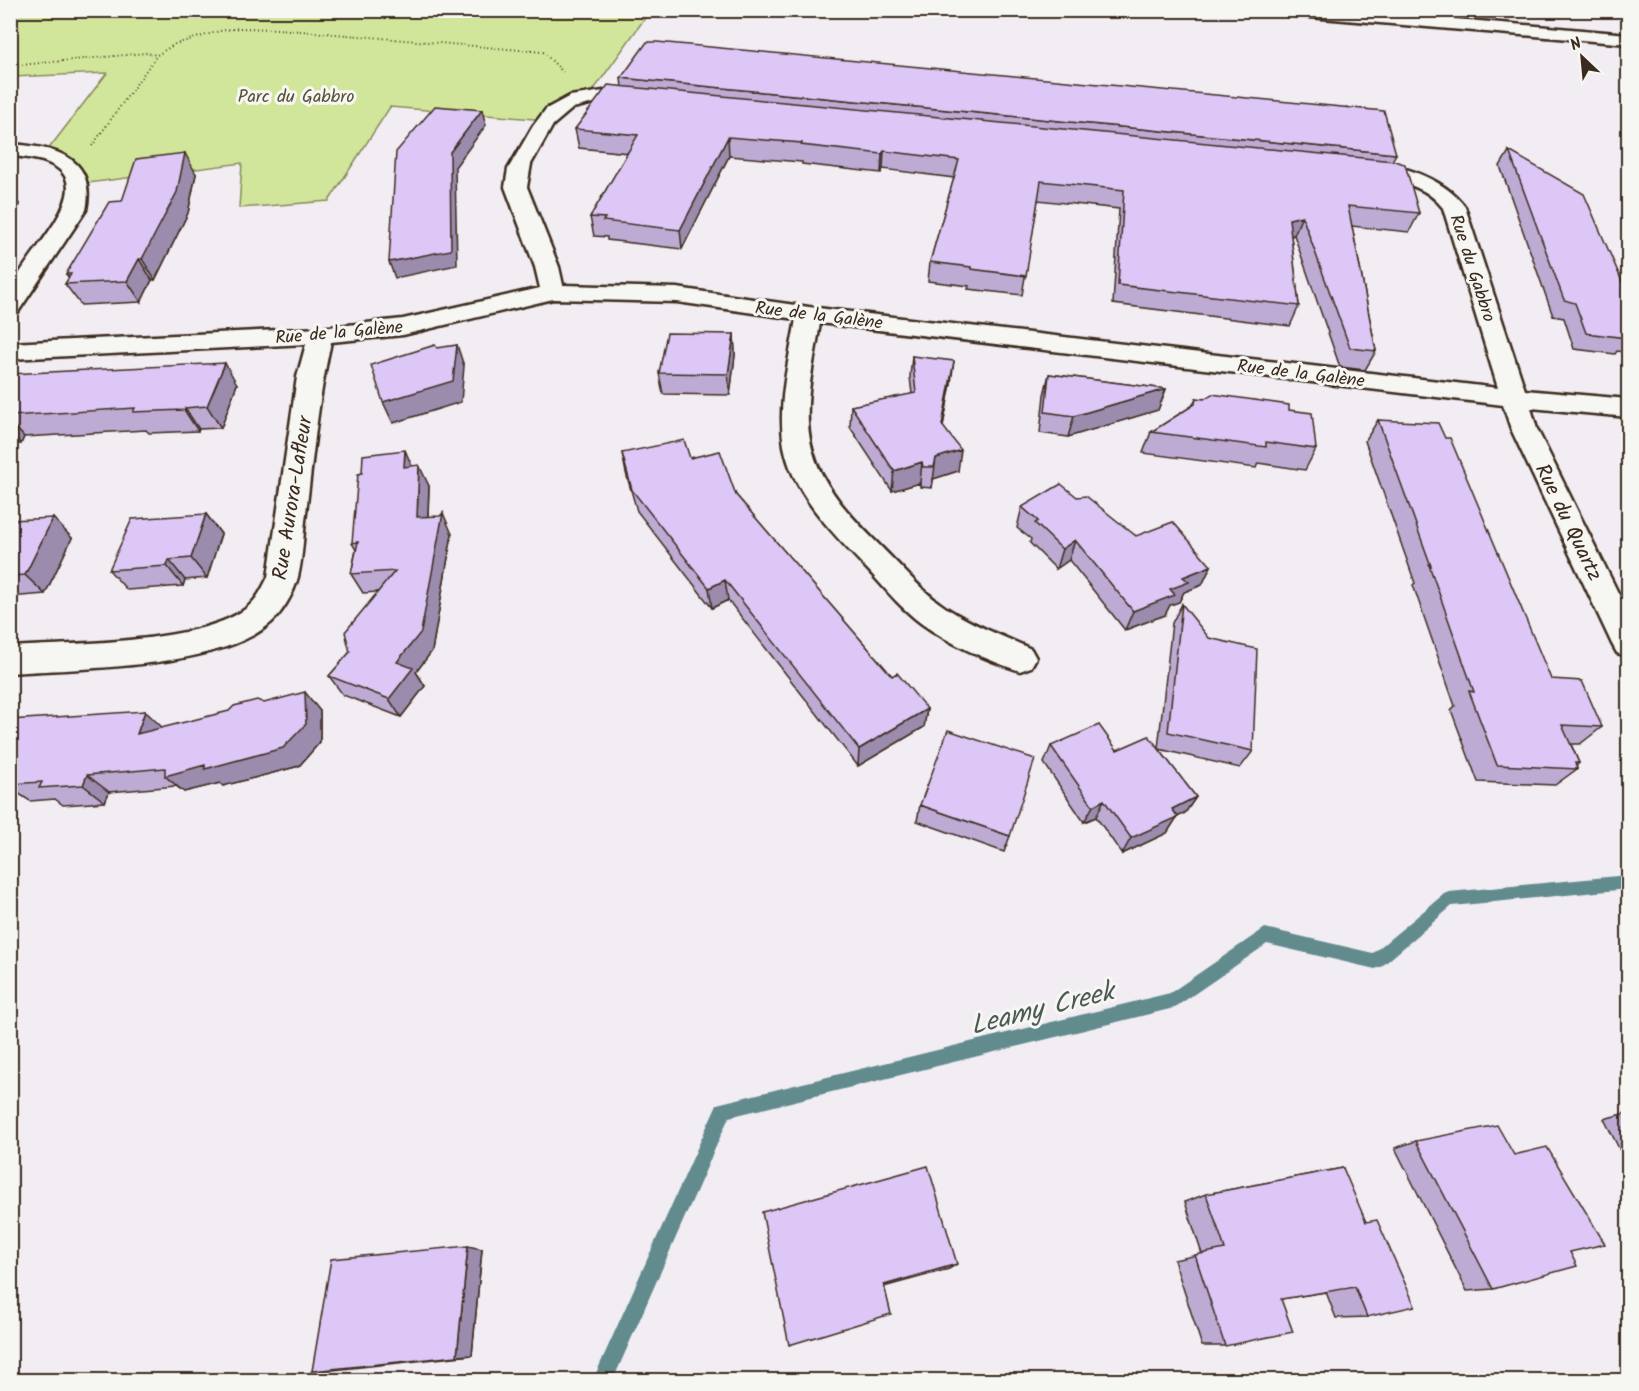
<svg xmlns="http://www.w3.org/2000/svg" width="1639" height="1391" font-family="Kalam,sans-serif">
	<style>
		.green { fill: #d2e69b; stroke: #86885c; stroke-width: 1.5 }
		.lines { fill: none; stroke-linecap: round; stroke-linejoin: round }
		.stream { fill: #628b8e; fill-rule: evenodd }
		.minor-casing { stroke: #3b2a1e; stroke-width: 5 }
		.motorway-casing { stroke: #3b2a1e; stroke-width: 5 }
		.path { stroke: #3b2a1e; stroke-width: 2; stroke-dasharray: 1 3; stroke-linecap: butt }
		.minor { fill: #f6f6f2; fill-rule: evenodd }
		.motorway { fill: #f6f6f2; fill-rule: evenodd }
		.wall { fill: #beabd4; stroke: #3b2a1e; stroke-width: 1.5 }
		.shaded-wall { fill: #9b8bad; stroke: #3b2a1e; stroke-width: 1.5 }
		.building { fill: #ddc7f7; stroke: #3b2a1e; stroke-width: 1.5 }
		.labels { text-anchor: middle; stroke-width: 6; stroke-linejoin: round; paint-order: stroke }
		.far-park-label { font-size: 18px; fill: #595037; stroke: #f6f6f2 }
		.far-street-label { font-size: 18px; fill: #3b2a1e; stroke: #f6f6f2 }
		.street-label { font-size: 21px; fill: #3b2a1e; stroke: #f6f6f2 }
		.near-water-label { font-size: 27px; font-style: italic; fill: #4e5a56; stroke: #f6f6f2 }
	</style>
	<rect width="100%" height="100%" fill="#f1edf3"/>
	<filter id="ink" filterUnits="userSpaceOnUse"><feTurbulence type="fractalNoise" baseFrequency=".0167" numOctaves="2"/><feDisplacementMap in="SourceGraphic" scale="12" xChannelSelector="R" yChannelSelector="G"/><feConvolveMatrix kernelMatrix="1 2 1 2 8 2 1 2 1" color-interpolation-filters="sRGB"/></filter>
	<g filter="url(#ink)">
		<path class="green" d="M10 11H650L588 98 547 120 390 107 329 201 239 208 242 163 80 184 44 155 107 73 11 77Z"/>
		<g class="lines">
			<path class="stream" d="M1628 875V889L1452 906 1381 967 1375 969 1267 944 1174 1008 729 1117 613 1380H593L717 1104 1170 993 1265 928 1373 953 1444 894 1449 892Z"/>
			<defs>
				<path id="minor" d="M610 90 650 94 653 98 650 102 643 104 598 102 573 108 553 125 531 164 527 187 559 267 563 285 677 288 809 307 1498 388 1443 208C1421 179 1388 182 1356 174L1353 170 1356 166C1390 157 1445 178 1465 207L1525 390 1628 399V417L1531 408 1537 429 1628 613V657L1617 653 1612 644 1511 429 1503 405 820 323C814 364 801 408 812 449 824 494 861 526 892 558 909 575 925 594 945 607 972 625 1003 636 1031 649L1036 658 1031 667 1020 671C987 660 950 644 922 624 902 609 886 590 870 572 837 537 793 496 784 446 777 403 789 361 796 319L677 302 553 299 403 335 331 342C318 399 313 456 306 513 303 534 303 557 298 577 294 593 281 616 267 626 213 669 79 668 10 673V647C72 643 195 644 244 610 256 602 262 589 268 577L297 377 306 344 10 359V343L320 328 403 319 540 288 535 267 505 187 508 169 533 126 546 109 570 96Z
					M10 144C54 147 97 156 86 210L18 312 10 314C10 306 8 294 12 286 36 239 126 163 10 156Z"/>
				<path id="motorway" d="M1278 10H1353L1628 34V44L1286 15Z"/>
			</defs>
			<use href="#minor" class="minor-casing"/>
			<use href="#motorway" class="motorway-casing"/>
			<path class="path" d="M10 66 146 53 157 55
				M92 146 157 55 175 44 220 31 239 28 278 29 543 52 563 72"/>
			<use href="#minor" class="minor"/>
			<use href="#motorway" class="motorway"/>
		</g>
		<path class="wall" d="M621 78 1396 154 1392 161 1419 213 1409 232 1352 226 1376 351 1365 370 1340 367 1294 235 1291 236 1299 306 1290 326 1113 304 1119 209 1038 200 1022 295 968 289 969 286 928 281 930 262 954 178 883 169 881 173 802 164V162L729 156 682 249 607 240V237L594 236 590 217 628 153 579 148 575 129 622 87Z
			M1509 151 1629 295V353L1617 351 1615 354 1574 349 1564 318 1553 316 1500 166Z
			M196 174 188 213 155 280H152L141 302 81 305 65 284 69 278 66 274 122 201Z
			M734 334 735 355 730 395 663 394 659 373Z
			M912 356 951 383 943 426 958 471 933 479 932 488 920 487V483L892 491 850 427 851 406 912 394 910 377Z
			M10 374 237 384 221 428 199 429 198 431 149 433 146 430 24 437 21 444H10Z
			M1049 374 1166 389 1158 410 1068 437 1040 433 1044 395Z
			M1196 398 1289 410 1316 449 1305 470 1258 463 1256 468 1143 453 1151 432 1192 406Z
			M1378 420 1551 679 1602 727 1580 744H1571L1579 763 1576 766 1577 769 1555 785 1478 782 1451 710 1455 706 1413 585 1415 583 1365 441Z
			M622 453 690 458 736 495 892 676 927 709 924 727 858 766 728 600 712 608 637 511 626 473Z
			M412 466 429 486 428 517 452 534 432 651 416 672 425 686 401 717 343 695 329 676 350 652 378 592 363 593 351 574 356 550 352 543Z
			M1077 497 1136 536 1211 566 1202 585 1184 592 1179 602 1170 605 1165 615 1125 630 1069 560 1056 569 1030 543 1031 539 1017 528 1022 507Z
			M206 514 221 534 207 578 185 580 183 586 127 590 109 570Z
			M10 520 72 538 45 594 10 597Z
			M1182 604 1253 751 1240 768 1159 749 1196 797 1185 813 1177 817 1167 833 1122 854 1096 817 1084 822 1044 763 1051 746 1117 750 1158 748 1172 623Z
			M264 703 320 711V742L299 766 223 786 220 783 184 792 176 786 109 792 105 802 63 805 55 799 30 801 10 788V720L163 728Z
			M920 805 1010 836 1004 852 917 821Z
			M1629 1112V1168L1604 1119Z
			M1416 1141 1570 1252 1493 1289 1467 1291 1395 1148Z
			M1343 1168 1367 1317 1336 1318 1326 1292 1281 1299 1225 1346H1202L1174 1260 1202 1254 1185 1202 1206 1194Z
			M1629 1181V1195L1622 1182Z
			M482 1249 472 1355 333 1370 312 1371Z"/>
		<path class="shaded-wall" d="M482 110 486 125 455 167 457 265 395 278 389 262 450 152Z
			M728 137 729 156 682 249 680 230Z
			M884 151 883 169 881 173 882 154Z
			M185 153 196 174 188 213 155 280 142 259Z
			M10 192 20 205 10 218Z
			M1302 216 1294 235 1281 238 1289 219Z
			M139 259 152 280 141 302 127 281Z
			M734 334 735 355 730 395 728 374Z
			M457 345 464 366 461 402 393 423 383 402Z
			M954 361 951 383 939 446 942 425Z
			M225 363 237 384 221 428 207 406Z
			M1166 389 1158 410 1068 437 1074 416Z
			M185 408 199 429 198 431 184 410Z
			M10 421 24 437 21 444 10 432Z
			M405 450 414 471 404 467Z
			M961 450 958 471 933 479 932 488 936 458Z
			M922 462 920 483 892 491 894 471Z
			M419 465 429 486 427 538 417 517Z
			M443 513 452 534 432 651 416 672 425 686 401 717 389 699 397 662Z
			M206 514 221 534 207 578 191 558Z
			M53 518 72 538 45 594 25 575Z
			M1075 540 1069 560 1056 569 1062 549Z
			M169 560 185 580 183 586 167 566Z
			M1211 566 1202 585 1184 592 1179 602 1170 605 1165 615 1125 630 1133 611 1170 589 1183 577Z
			M725 580 728 600 712 608 709 588Z
			M305 692 320 711V742L299 766 223 786 220 783 184 792 165 776Z
			M927 709 924 727 858 766 859 749Z
			M145 711 164 729 137 734Z
			M87 775 109 792 105 802 83 785Z
			M1196 797 1185 813 1177 817 1167 833 1122 854 1131 838 1172 809Z
			M1104 800 1096 817 1084 822 1093 806Z
			M468 1246 482 1249 472 1355 457 1356Z
			M957 1264 949 1269 880 1288 884 1285Z"/>
		<path class="building" d="M647 42H657L1384 111 1396 154 621 78Z
			M608 85 1394 161 1405 164 1419 213 1348 206 1376 351 1350 348 1302 216 1289 219 1299 306 1118 285 1124 190 1041 181 1026 276 971 269V267L930 262 959 160 884 151 882 154 801 145 802 143 728 137 680 230 603 221 605 218 590 217 638 135 575 129Z
			M435 106 482 110 450 152 451 250 389 262 396 152Z
			M1509 151 1584 194 1628 295H1629V335H1626L1627 338 1586 333 1575 303 1564 300Z
			M185 153 177 192 142 259H139L127 281 65 284 71 274H66L109 202 122 201 136 159Z
			M667 333 734 334 728 374 659 373Z
			M435 345 437 348 457 345 453 381 383 402 371 365Z
			M912 356 954 361 942 425 961 450 936 458 934 467H923L922 462 894 471 851 406 916 393Z
			M225 363 207 406 185 408 184 410 133 412 135 408 10 416V374Z
			M1049 374 1166 389 1074 416 1045 412Z
			M1212 394 1289 405V410L1312 413 1316 449 1266 442V447L1151 432 1195 404 1196 398 1204 399Z
			M1378 420 1438 423 1445 438H1450L1551 679 1582 681 1602 727 1562 725 1579 763H1575L1577 769 1497 765 1469 691 1474 692 1429 565 1431 566Z
			M684 440 690 458 720 451 736 495 892 676 897 673 927 709 859 749 725 580 709 588 632 490 622 453Z
			M405 450 404 467 419 465 417 517 440 516 443 513 421 632 397 662 413 668 389 699 329 676 350 652 345 632 395 571 351 574 358 542 352 543 358 474 362 473 363 455Z
			M1061 484 1077 497 1086 496 1136 536 1173 522 1211 566 1183 577 1189 582 1170 589 1175 595 1133 611 1075 540 1062 549 1035 523 1038 521 1022 507Z
			M206 514 191 558 169 560 167 566 109 570 132 519Z
			M53 518 25 575 10 576V520Z
			M1182 604 1209 638 1257 649 1253 751 1168 732Z
			M305 692 306 724 283 748 205 769V765L165 776V768L87 775 83 785 39 788 42 782 10 784V775L14 768H10V720L145 711 137 734 229 711 234 706 257 700 264 703Z
			M1099 725 1117 750 1149 736 1196 797 1172 809 1178 817 1131 838 1104 800 1093 806 1051 746Z
			M948 730 1035 759 1010 836 920 805Z
			M1497 1125 1514 1155 1547 1147 1605 1244 1570 1252 1577 1266 1493 1289 1416 1141Z
			M928 1166 957 1264 884 1285 891 1314 789 1345 762 1212Z
			M1343 1168 1366 1222 1377 1220 1415 1306 1367 1317 1355 1287 1281 1299 1293 1332 1225 1346 1195 1255 1225 1249 1206 1194Z
			M468 1246 457 1356 312 1371 331 1259Z"/>
	</g>
	<g class="labels">
		<g class="far-park-label">
			<text x="296" y="102">Parc du Gabbro</text>
		</g>
		<g class="far-street-label">
			<text transform="translate(1473 268) rotate(72)" y="6">Rue du Gabbro</text>
			<text transform="translate(819 315) rotate(7)" y="6">Rue de la Galène</text>
			<text transform="translate(339 332) rotate(-5)" y="6">Rue de la Galène</text>
			<text transform="translate(1301 373) rotate(7)" y="6">Rue de la Galène</text>
		</g>
		<g class="street-label">
			<text transform="translate(292 498) rotate(-81)" y="7">Rue Aurora-Lafleur</text>
			<text transform="translate(1569 522) rotate(64)" y="7">Rue du Quartz</text>
		</g>
		<g class="near-water-label">
			<text transform="translate(1042 1008) rotate(-14)" y="9">Leamy Creek</text>
		</g>
	</g>
	<rect width="1639" height="1391" fill="none" stroke="#f6f6f2" stroke-width="36"/>
	<rect x="18" y="18" width="1603" height="1355" fill="none" stroke="#3b2a1e" stroke-width="2" filter="url(#ink)"/>
	<g transform="translate(1582 57) rotate(334)" stroke="#f6f6f2" stroke-width="4.5" paint-order="stroke">
	<path d="M0-4.5L10 22L0 15L-10 22Z" fill="#3b2a1e"/>
	<text y="-9" font-size="16" font-weight="bold" text-anchor="middle" fill="#3b2a1e">N</text>
	</g>
</svg>
